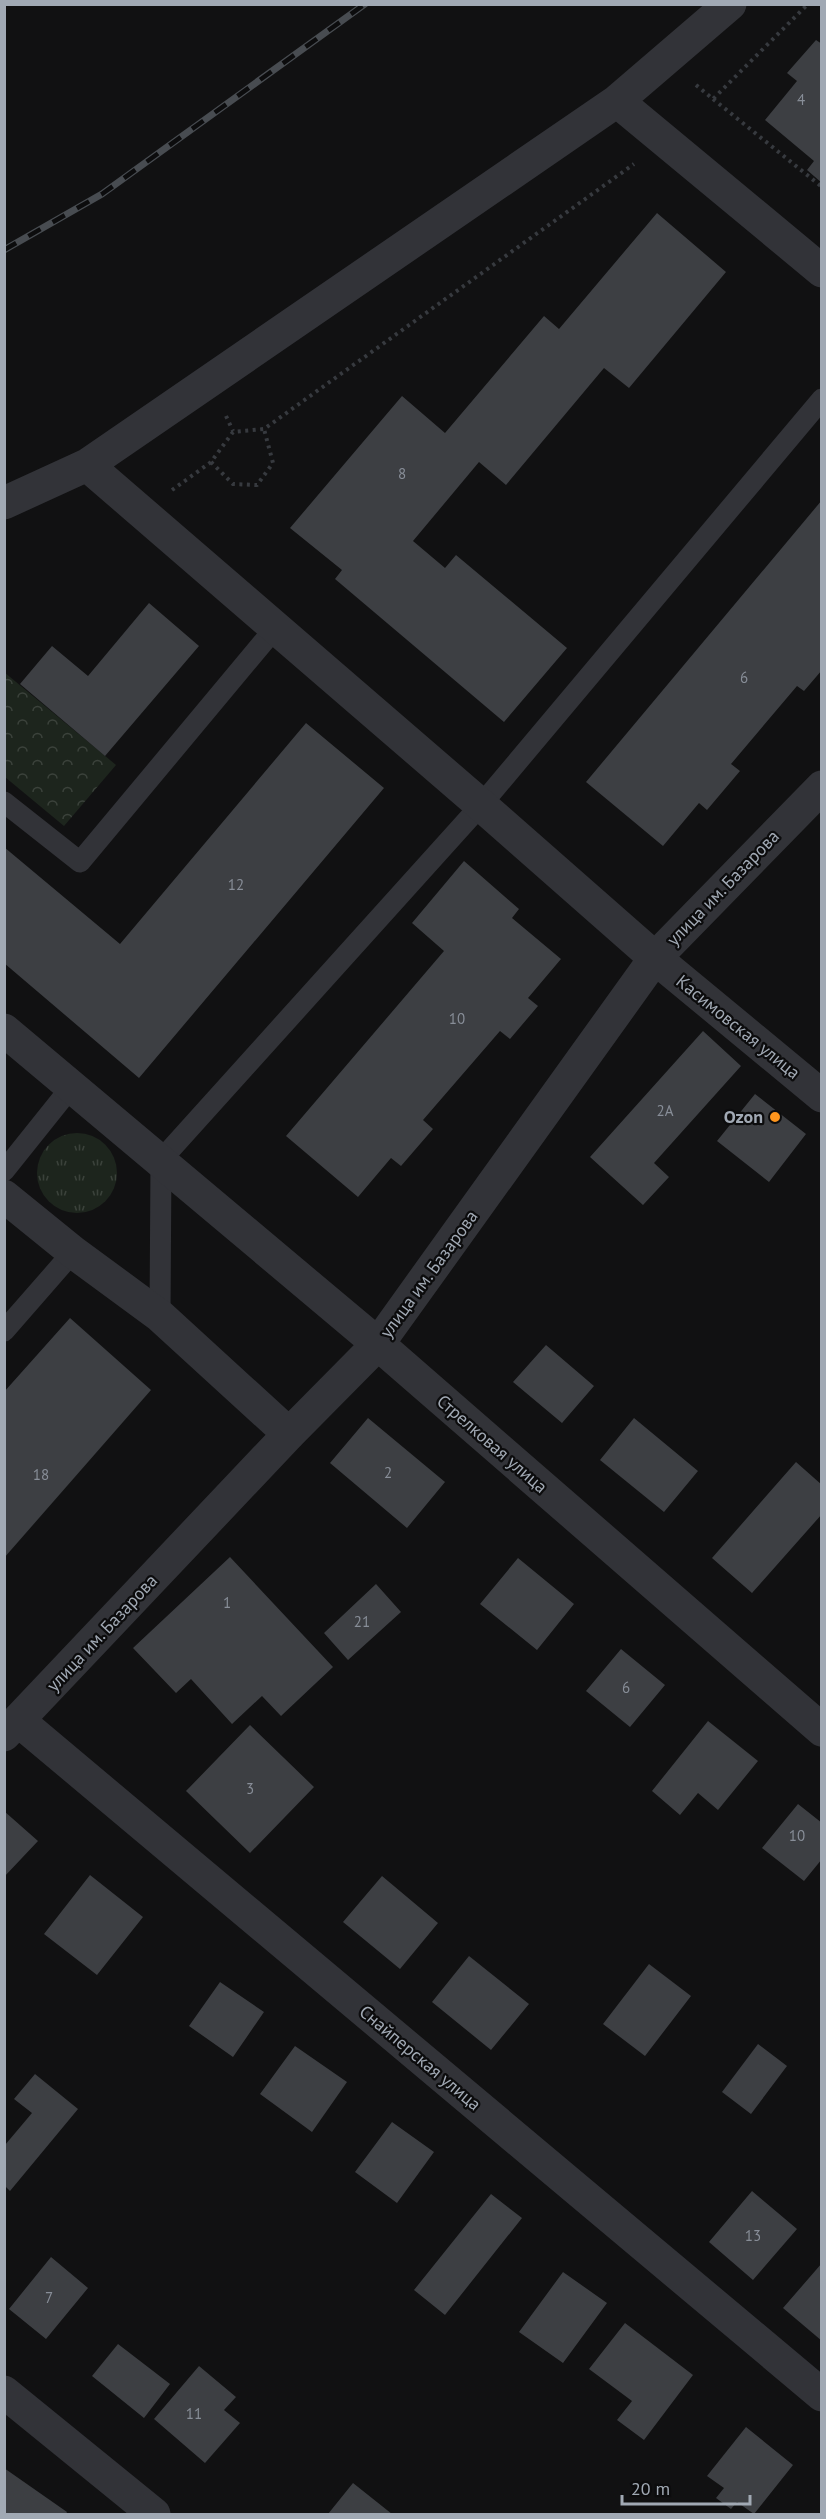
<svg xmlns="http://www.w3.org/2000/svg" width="826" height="2519" font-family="'PT Sans',sans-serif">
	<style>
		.grass { fill: url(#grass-tufts) }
		.park { fill: url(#park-crowns) }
		.building { fill: #3d3f43 }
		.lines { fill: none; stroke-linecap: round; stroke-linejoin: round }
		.path { stroke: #373a3f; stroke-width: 4; stroke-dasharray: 3 4.5; stroke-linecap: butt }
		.service { stroke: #323338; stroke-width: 21 }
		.minor { stroke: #323338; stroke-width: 33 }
		.rail-casing { stroke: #484c51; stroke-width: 7 }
		.rail { stroke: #0c0c0d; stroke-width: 4.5; stroke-dasharray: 14; stroke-linecap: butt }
		.poi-dot { fill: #fe951d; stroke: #0c0c0d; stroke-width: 2 }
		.labels { text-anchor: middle; stroke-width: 4.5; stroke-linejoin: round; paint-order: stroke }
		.number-label { font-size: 15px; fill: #888e98 }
		.street-label { font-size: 18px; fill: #a1a9b4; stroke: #0c0c0d }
		.poi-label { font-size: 18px; font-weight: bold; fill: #a1a9b4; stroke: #0c0c0d; text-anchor: end }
	</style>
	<defs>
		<pattern id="grass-tufts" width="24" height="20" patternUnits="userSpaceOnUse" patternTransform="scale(1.5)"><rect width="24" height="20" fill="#1d251d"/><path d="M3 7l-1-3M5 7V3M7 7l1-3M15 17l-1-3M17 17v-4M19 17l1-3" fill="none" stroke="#3b423b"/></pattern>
		<pattern id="park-crowns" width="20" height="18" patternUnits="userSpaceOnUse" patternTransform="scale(1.5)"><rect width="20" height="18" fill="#1d251d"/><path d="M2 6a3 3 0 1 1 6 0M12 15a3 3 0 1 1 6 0" fill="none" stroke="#3b423b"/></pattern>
	</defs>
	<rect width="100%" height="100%" fill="#111112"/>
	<path class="grass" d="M37 1173a40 40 0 1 1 80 0a40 40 0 1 1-80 0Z"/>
	<path class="park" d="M4 672 116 765 64 826 5 777Z"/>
	<path class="building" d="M816 40 822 44V183L807 170 814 161 765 120 797 81 787 73Z
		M657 213 726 272 629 388 604 368 506 485 479 462 413 541 445 568 456 555 567 648 504 722 335 579 342 570 290 528 402 396 445 433 544 316 559 329Z
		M822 500V670L804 691 797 686 731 764 740 771 707 810 699 803 663 846 586 782Z
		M149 603 199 646 105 756 20 684 52 646 88 676Z
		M306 723 384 788 139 1078 4 963V847L120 944Z
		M464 861 519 909 512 918 561 959 528 998 538 1006 510 1039 500 1031 423 1120 433 1129 401 1166 391 1158 358 1197 286 1136 444 951 412 923Z
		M703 1031 741 1066 654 1163 669 1177 643 1205 590 1157Z
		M755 1094 806 1134 769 1182 717 1141Z
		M70 1318 151 1390 4 1558V1392Z
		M546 1345 594 1386 562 1423 513 1382Z
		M368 1418 445 1482 407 1528 330 1463Z
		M634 1418 698 1471 664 1512 600 1460Z
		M796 1462 822 1485V1514L752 1593 712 1558Z
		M230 1557 333 1667 281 1716 262 1696 232 1724 191 1679 176 1693 133 1648Z
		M518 1558 574 1604 537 1650 480 1604Z
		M376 1584 401 1612 348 1660 324 1633Z
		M621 1649 665 1685 630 1727 586 1691Z
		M708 1721 758 1761 718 1810 698 1793 680 1815 652 1791Z
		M250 1725 314 1787 250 1853 186 1791Z
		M798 1804 822 1823V1859L804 1881 762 1848Z
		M4 1811 38 1841 4 1877Z
		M90 1875 143 1917 97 1975 44 1934Z
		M382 1876 438 1923 400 1969 343 1922Z
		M469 1956 529 2004 491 2050 432 2002Z
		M649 1964 691 1996 645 2056 603 2024Z
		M220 1982 264 2012 233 2057 189 2026Z
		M758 2044 787 2066 751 2114 722 2092Z
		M295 2046 347 2082 312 2132 260 2094Z
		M35 2074 78 2109 10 2191 5 2186V2145L32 2113 14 2099Z
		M392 2122 434 2152 397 2203 355 2172Z
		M752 2191 797 2229 753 2280 709 2242Z
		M491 2194 522 2218 445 2315 414 2290Z
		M51 2257 88 2288 46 2339 9 2309Z
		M822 2263V2341L783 2308Z
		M563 2272 607 2303 563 2363 519 2332Z
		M625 2323 693 2375 644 2440 617 2420 632 2401 589 2369Z
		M118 2344 170 2384 144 2418 92 2376Z
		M199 2366 236 2397 224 2410 240 2423 205 2463 154 2419Z
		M746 2427 793 2465 754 2514 737 2502 731 2509 716 2498 724 2488 707 2476Z
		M4 2468 67 2512 66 2514H4Z
		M353 2483 392 2514H328Z"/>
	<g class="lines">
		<path class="path" d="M696 85 713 99 808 4
			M713 99 822 187
			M226 416 233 431
			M211 462 233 484 257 485 273 463 264 429
			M172 490 211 462 233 432 264 429 634 164"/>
		<path class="service" d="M4 802 80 862 276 627
			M4 1171 72 1086
			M160 1316 161 1160 481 805 822 399
			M4 1331 73 1252"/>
		<path class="minor" d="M617 101 822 271
			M87 465 481 805 655 958 822 1096
			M4 503 87 465 617 101 730 4
			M4 1030 378 1344 822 1730
			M4 1196 73 1252 160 1316 289 1434
			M19 1721 822 2395
			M4 1735 289 1434 378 1344 655 958 822 787
			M4 2392 154 2514"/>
		<defs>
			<path id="rail" d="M4 250 102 194 365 4"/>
		</defs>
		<use href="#rail" class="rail-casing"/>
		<use href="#rail" class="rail"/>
	</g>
	<circle class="poi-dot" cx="775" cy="1117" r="6"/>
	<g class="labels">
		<g class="number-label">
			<text x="801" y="105">4</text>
			<text x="402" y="479">8</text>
			<text x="744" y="683">6</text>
			<text x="236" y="890">12</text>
			<text x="457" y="1024">10</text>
			<text x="665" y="1116">2А</text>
			<text x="388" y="1478">2</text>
			<text x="41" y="1480">18</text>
			<text x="227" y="1608">1</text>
			<text x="362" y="1627">21</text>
			<text x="626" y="1693">6</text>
			<text x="250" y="1794">3</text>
			<text x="797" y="1841">10</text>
			<text x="753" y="2241">13</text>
			<text x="49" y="2303">7</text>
			<text x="194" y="2419">11</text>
		</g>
		<g class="street-label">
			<text transform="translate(723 888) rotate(-46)" y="6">улица им. Базарова</text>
			<text transform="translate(738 1027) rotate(39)" y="6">Касимовская улица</text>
			<text transform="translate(429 1274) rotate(-54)" y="6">улица им. Базарова</text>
			<text transform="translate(492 1444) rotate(41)" y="6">Стрелковая улица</text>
			<text transform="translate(102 1633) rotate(-47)" y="6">улица им. Базарова</text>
			<text transform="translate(420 2058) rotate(40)" y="6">Снайперская улица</text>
		</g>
		<g class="poi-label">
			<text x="763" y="1123">Ozon</text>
		</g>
	</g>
	<rect width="826" height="2519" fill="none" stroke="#a1a9b4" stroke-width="12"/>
	<path d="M622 2495v9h128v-9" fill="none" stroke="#a1a9b4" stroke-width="3"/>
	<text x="631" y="2495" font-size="18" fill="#a1a9b4" stroke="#0c0c0d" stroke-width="4.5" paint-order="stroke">20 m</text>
</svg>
